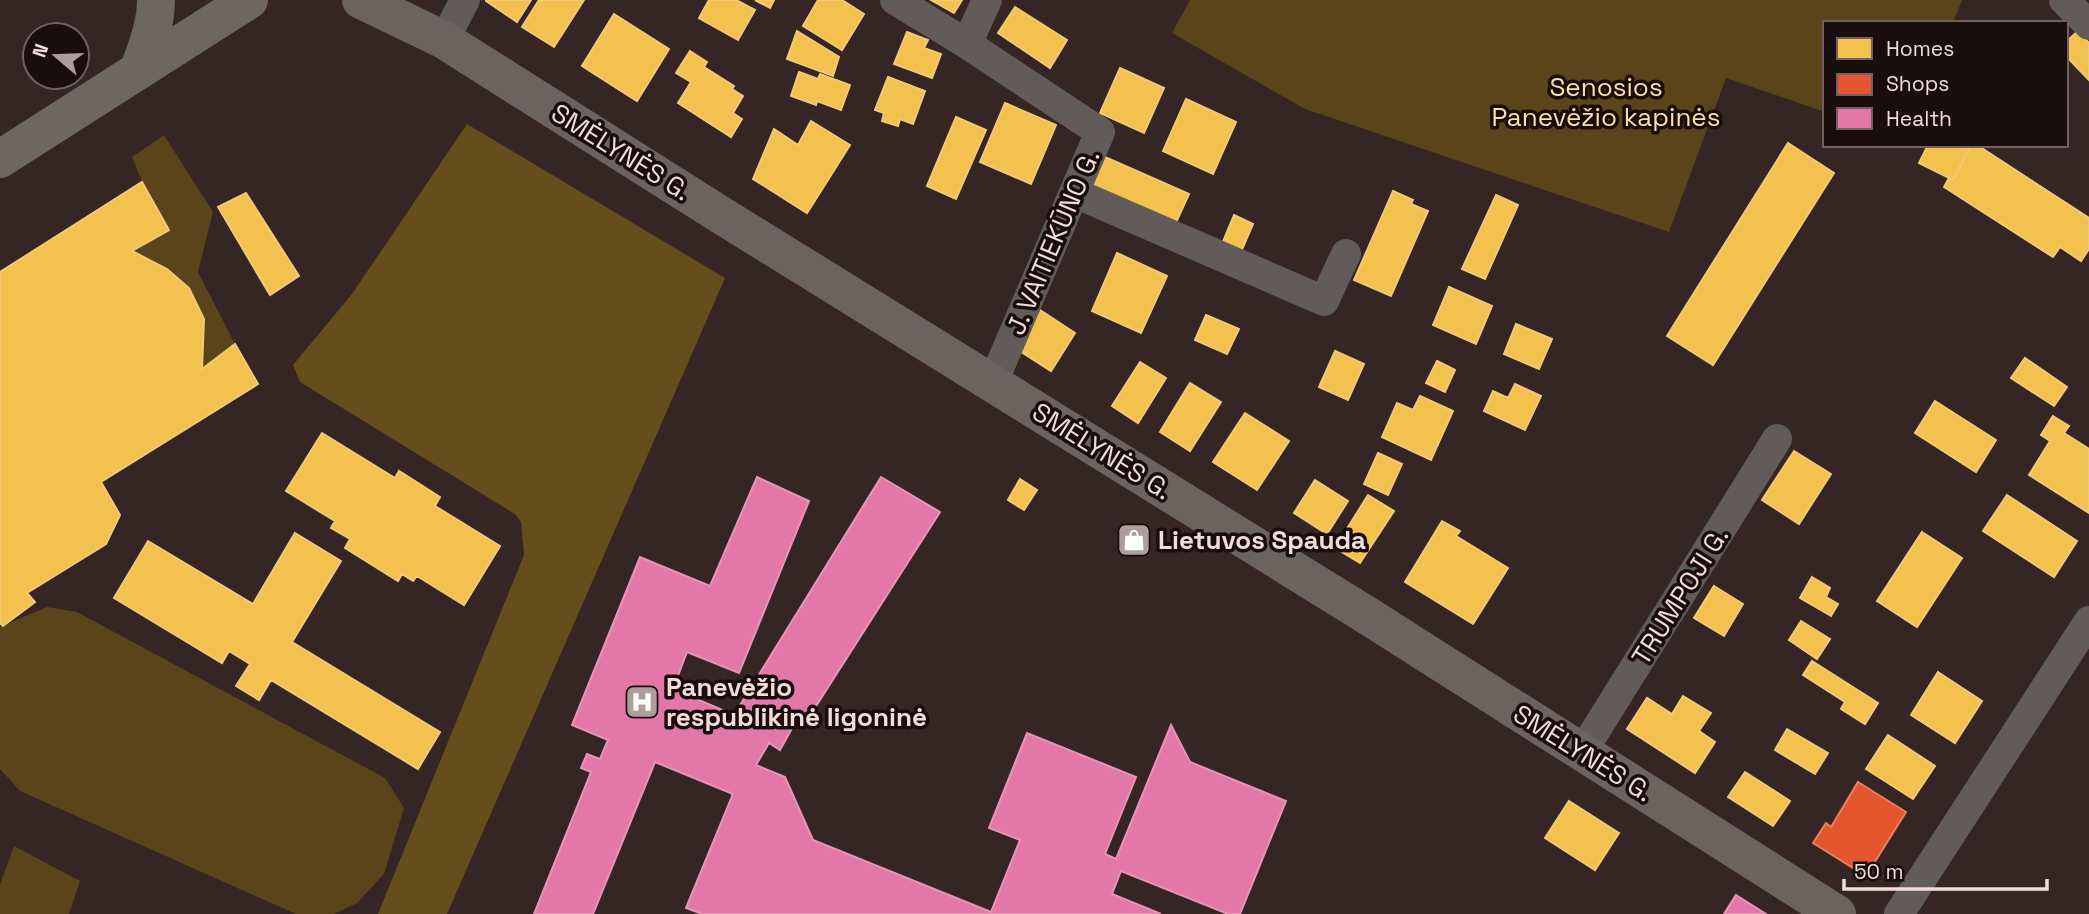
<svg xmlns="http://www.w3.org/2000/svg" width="2089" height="914" font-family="'Space Grotesk',sans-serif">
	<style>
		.green { fill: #5a4419 }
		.forest { fill: #664e1c }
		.homes { fill: #f2c14e; stroke: #f2c978; stroke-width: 2 }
		.shops { fill: #e4572e; stroke: #e87f62; stroke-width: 2 }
		.health { fill: #e377a8; stroke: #e795b7; stroke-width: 2 }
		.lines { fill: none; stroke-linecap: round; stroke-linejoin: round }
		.minor { stroke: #615b59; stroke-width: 30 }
		.secondary { stroke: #6e6663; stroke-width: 38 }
		.trunk { stroke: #6c6260; stroke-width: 38 }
		.labels { text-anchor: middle; stroke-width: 7; stroke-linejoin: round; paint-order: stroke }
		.park-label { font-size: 26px; fill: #fcdfa7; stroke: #1a0d0d }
		.street-label { font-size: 26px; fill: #f1dcdb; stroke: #1a0d0d }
		.poi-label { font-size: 26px; font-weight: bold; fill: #f1dcdb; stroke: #1a0d0d; text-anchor: start }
	</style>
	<rect width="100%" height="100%" fill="#352525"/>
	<path class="green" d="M1190 0H1962L1953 23H1825V112L1726 78 1669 232 1305 109 1172 33Z
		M164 135 213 212 198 272 235 344 202 369 204 320 189 288 167 269 132 251 169 230 142 182 132 157Z
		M47 607 77 612 385 778 404 808 384 874 357 903 334 914H296L20 791 0 769V627Z
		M14 846 80 881 69 914H0V884Z"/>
	<path class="forest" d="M467 124 725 278 447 914H378L524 555 521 522 515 514 300 382 293 365 352 294Z"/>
	<path class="homes" d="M486 0H531L517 22 486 1Z
		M539 0H584L554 47 522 27Z
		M709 0H736L755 10 738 40 699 18Z
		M755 0H774L770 8Z
		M818 0H842L864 14 842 50 803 26Z
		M931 0H962L954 13Z
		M1015 7 1067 40 1050 68 998 33Z
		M614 14 669 49 637 101 582 66Z
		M797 31 839 57 833 76 787 59Z
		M2078 31 2089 43V80L2066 56V42Z
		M907 32 928 40 924 48 941 54 932 78 894 64Z
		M690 51 707 62 704 67 734 86 732 89 743 96 733 113 742 119 731 137 678 103 691 82 676 73Z
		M1120 68 1164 88 1144 133 1100 113Z
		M799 72 818 79 820 74 850 85 841 110 817 101 816 105 791 96Z
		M888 77 925 91 913 124 900 119 898 126 882 121 884 113 875 110Z
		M1186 99 1236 122 1213 174 1163 151Z
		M1005 103 1056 125 1031 184 980 162Z
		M956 117 986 130 956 199 927 186Z
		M811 121 850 145 807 213 753 179 774 129 798 145Z
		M1788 143 1834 173 1713 365 1667 336Z
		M1928 145H1971L1953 180 1919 163Z
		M1971 145H1977L2089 218V249L2081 261 2060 247 2053 257 1944 187 1949 178 1953 180Z
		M1105 157 1189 194 1174 227 1091 190Z
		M142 182 169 230 132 251 167 269 189 288 204 319 202 369 235 344 258 384 101 482 120 515 106 544 27 593 35 602 3 626 0 623V272Z
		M1393 191 1413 200 1411 204 1428 211 1391 296 1354 280Z
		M246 193 299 276 270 295 218 207Z
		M1496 195 1518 205 1485 279 1462 269Z
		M1234 215 1253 224 1241 252 1222 244Z
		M1117 253 1167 276 1141 333 1092 311Z
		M1449 287 1492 306 1476 344 1433 325Z
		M1037 308 1075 333 1051 371 1012 346Z
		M1206 315 1239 329 1227 354 1195 340Z
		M1516 324 1552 339 1539 369 1504 354Z
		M1335 351 1364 364 1348 400 1319 387Z
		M2025 358 2067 387 2054 406 2011 378Z
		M1437 361 1455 370 1445 392 1426 383Z
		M1140 362 1166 378 1138 423 1112 406Z
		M1190 383 1221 402 1190 451 1160 432Z
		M1515 384 1541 396 1525 430 1484 411 1493 391 1508 398Z
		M1420 396 1453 411 1431 460 1382 437 1397 403 1413 410Z
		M1935 401 1996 440 1976 472 1915 433Z
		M1245 413 1289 441 1257 490 1213 462Z
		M2053 416 2069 426 2064 433 2089 449V513L2029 475 2050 441 2041 435Z
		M322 433 395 478 399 471 440 497 435 506 500 546 464 605 417 576 413 581 402 574 398 581 345 548 350 539 331 528 335 521 286 491Z
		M1794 451 1831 474 1799 524 1762 500Z
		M1378 453 1402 464 1388 495 1364 484Z
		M1020 479 1037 490 1024 510 1008 500Z
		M1315 480 1348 501 1327 534 1294 513Z
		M1368 495 1394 511 1360 563 1335 548Z
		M2007 495 2077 541 2054 577 1983 531Z
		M1442 521 1460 531 1456 536 1508 568 1473 624 1405 582Z
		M1922 532 1962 558 1917 627 1877 601Z
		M295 533 341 561 292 642 440 732 418 769 271 680 259 700 236 686 250 664 229 651 222 663 114 598 148 541 253 604Z
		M1812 577 1830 588 1826 597 1838 604 1831 616 1800 598Z
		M1714 586 1743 604 1724 636 1694 618Z
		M1801 621 1830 639 1817 659 1789 640Z
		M1812 661 1878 703 1865 724 1841 709 1845 702 1803 675Z
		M1938 672 1982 701 1955 743 1911 715Z
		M1683 696 1711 713 1699 731 1715 742 1695 773 1627 729 1647 698 1672 714Z
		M1787 729 1828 753 1815 774 1775 750Z
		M1888 735 1935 766 1913 799 1866 769Z
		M1745 772 1790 801 1773 826 1728 797Z
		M1569 801 1619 833 1595 870 1545 838Z"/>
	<path class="shops" d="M1128 527 1149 539 1140 554 1119 542Z
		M1858 782 1906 812 1866 876 1813 843 1826 823 1831 827Z"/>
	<path class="health" d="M757 477 809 501 739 673 687 652 673 689 734 715 881 477 940 512 802 728 795 723 780 750 769 743 756 765 785 777 813 840 991 912 1020 840 989 828 1027 733 1136 777 1105 854 1116 859 1171 725 1190 762 1286 801 1240 914H1228L1121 871 1112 894 1161 914H702L686 908 733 794 655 762 593 914H534L591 772 581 768 587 754 600 759 608 740 572 725 640 557 710 586Z
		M1736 895 1766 914H1724Z"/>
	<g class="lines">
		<path class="minor" d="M895 0 967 44 1100 132 993 382
			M2064 0 2089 25
			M444 40 465 0
			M967 44 987 0
			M1075 193 1324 301 1346 254
			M1582 752 1777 439
			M1899 914 2089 621"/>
		<path class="secondary" d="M139 69C147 46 156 25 156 0
			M0 159 249 0"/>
		<path class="trunk" d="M361 0 444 40 716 212 1368 616 1837 914"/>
	</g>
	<defs>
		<symbol id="shop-square" viewBox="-11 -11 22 22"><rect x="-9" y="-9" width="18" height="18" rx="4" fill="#af9c9b" stroke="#1a0d0d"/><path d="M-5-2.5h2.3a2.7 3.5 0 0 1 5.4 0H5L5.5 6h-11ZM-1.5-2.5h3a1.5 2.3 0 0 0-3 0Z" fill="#fff"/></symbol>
		<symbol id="hospital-square" viewBox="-11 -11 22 22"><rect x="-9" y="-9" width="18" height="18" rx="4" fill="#af9c9b" stroke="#1a0d0d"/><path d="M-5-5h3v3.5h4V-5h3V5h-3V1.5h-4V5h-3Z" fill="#fff"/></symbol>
	</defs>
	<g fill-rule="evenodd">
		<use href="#shop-square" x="1115" y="521" width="38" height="38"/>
		<use href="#hospital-square" x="623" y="683" width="38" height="38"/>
	</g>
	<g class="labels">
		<g class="park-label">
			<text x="1606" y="96">Senosios<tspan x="1606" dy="30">Panevėžio kapinės</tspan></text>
		</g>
		<g class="street-label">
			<text transform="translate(621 152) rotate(32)" y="9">SMĖLYNĖS G.</text>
			<text transform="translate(1053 242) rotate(-67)" y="9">J. VAITIEKŪNO G.</text>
			<text transform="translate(1102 451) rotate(32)" y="9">SMĖLYNĖS G.</text>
			<text transform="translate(1680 596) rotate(-58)" y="9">TRUMPOJI G.</text>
			<text transform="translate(1583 753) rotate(32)" y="9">SMĖLYNĖS G.</text>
		</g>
		<g class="poi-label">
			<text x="1158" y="549">Lietuvos Spauda</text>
			<text x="666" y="696">Panevėžio<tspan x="666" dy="30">respublikinė ligoninė</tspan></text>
		</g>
	</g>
	<rect x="1823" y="21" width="245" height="126" fill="#1a0d0d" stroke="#70605f" stroke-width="2"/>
	<rect x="1837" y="38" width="35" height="21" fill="#f2c14e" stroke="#70605f" stroke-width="2"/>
	<text x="1886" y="56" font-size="21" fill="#f1dcdb">Homes</text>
	<rect x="1837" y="74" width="35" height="21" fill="#e4572e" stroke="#70605f" stroke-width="2"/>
	<text x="1886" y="91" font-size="21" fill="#f1dcdb">Shops</text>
	<rect x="1837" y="108" width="35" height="21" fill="#e377a8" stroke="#70605f" stroke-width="2"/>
	<text x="1886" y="126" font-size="21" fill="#f1dcdb">Health</text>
	<g transform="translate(56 56) rotate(289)"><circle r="33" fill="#1a0d0d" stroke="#70605f" stroke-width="2"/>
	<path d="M0-5L12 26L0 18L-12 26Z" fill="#af9c9b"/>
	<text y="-10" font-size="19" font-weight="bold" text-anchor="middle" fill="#f1dcdb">N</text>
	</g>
	<path d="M1844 879v10h203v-10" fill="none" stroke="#f1dcdb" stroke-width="3.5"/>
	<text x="1854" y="879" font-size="21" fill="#f1dcdb" stroke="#1a0d0d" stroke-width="5" paint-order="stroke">50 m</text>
</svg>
